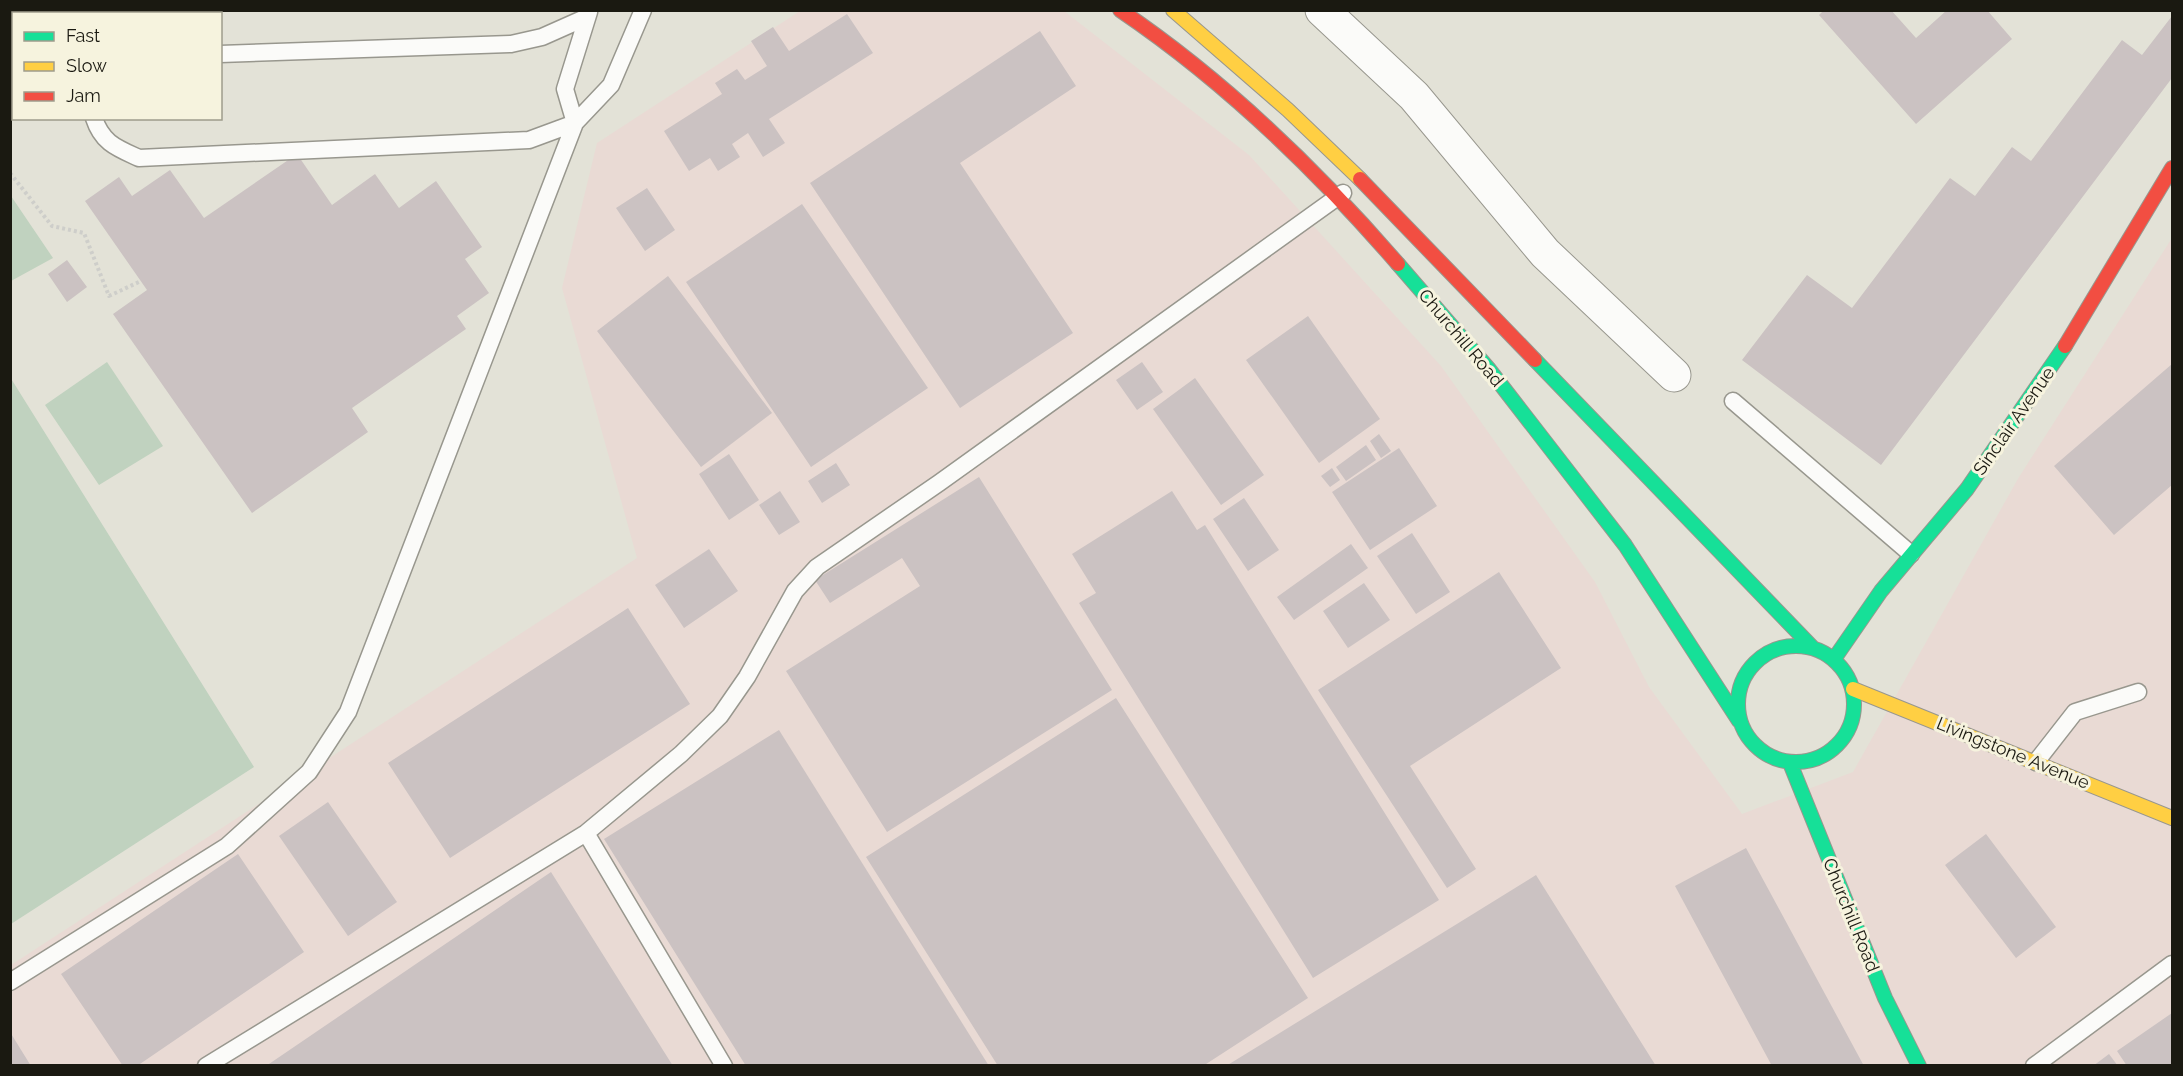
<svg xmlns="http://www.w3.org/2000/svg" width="2183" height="1076" font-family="Raleway,sans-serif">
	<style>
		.industrial { fill: #e9dad4 }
		.green { fill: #c0d2bf }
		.building { fill: #cbc2c2 }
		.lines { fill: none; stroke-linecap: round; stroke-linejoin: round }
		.lane-casing { stroke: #98978e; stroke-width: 19 }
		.street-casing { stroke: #98978e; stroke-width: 35 }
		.fast-casing { stroke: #98978e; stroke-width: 16 }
		.slow-casing { stroke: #98978e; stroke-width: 16 }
		.jam-casing { stroke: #98978e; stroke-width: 16 }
		.path { stroke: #cececa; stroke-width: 4; stroke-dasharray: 3 3; stroke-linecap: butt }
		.lane { stroke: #fbfbf9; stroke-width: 16 }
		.street { stroke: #fbfbf9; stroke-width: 33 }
		.fast { stroke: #16e098; stroke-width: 14 }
		.slow { stroke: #ffcf43; stroke-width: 14 }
		.jam { stroke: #f24e42; stroke-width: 14 }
		.labels { text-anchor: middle; stroke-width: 6; stroke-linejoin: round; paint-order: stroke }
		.street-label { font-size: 18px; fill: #1a1911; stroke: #f6f3de }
	</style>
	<rect width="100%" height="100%" fill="#e3e2d7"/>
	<path class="industrial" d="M800 11H1064L1249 155 1441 366 1595 582 1649 687 1742 814 1853 772 2019 477 2172 238V1065L11 1066V965L637 558 562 288 597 143Z"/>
	<path class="green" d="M11 196 53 258 11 281H10Z
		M107 362 163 446 99 485 45 405Z
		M10 377 254 767 11 924H10Z"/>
	<path class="building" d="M10 10H63L58 14H14V20Z
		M1824 10H1891L1916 38 1947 10H1987L2012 39 1916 124 1819 15Z
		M847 14 873 53 769 119 785 143 763 157 748 133 732 144 740 157 718 171 710 158 689 171 664 131 722 94 715 83 737 69 745 80 767 66 751 41 773 27 789 51Z
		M2172 16V78L1881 465 1742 360 1807 275 1852 308 1950 178 1975 196 2012 147 2031 161 2122 40 2142 55Z
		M1040 31 1076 86 960 163 1073 333 960 408 810 183Z
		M297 154 332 205 375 174 399 208 436 181 482 247 465 259 489 293 457 316 466 329 352 408 368 432 252 513 113 314 147 290 85 201 119 177 132 196 170 170 204 218Z
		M647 188 675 230 645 251 616 208Z
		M802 204 928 388 811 467 686 282Z
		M67 260 87 287 67 302 48 274Z
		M668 276 772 413 701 467 597 331Z
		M1308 316 1380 419 1319 463 1246 360Z
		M1142 362 1163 392 1137 410 1116 380Z
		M2172 364V485L2114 535 2054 466Z
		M1195 378 1264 475 1221 505 1153 409Z
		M1379 434 1391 451 1381 458 1370 441Z
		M1366 445 1376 460 1346 481 1336 467Z
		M1399 448 1437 506 1370 550 1332 492Z
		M729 454 759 500 729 520 699 474Z
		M836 463 850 485 822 503 808 481Z
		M1332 468 1340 480 1330 487 1321 476Z
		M979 477 1112 690 887 832 786 671 920 586 902 558 830 603 815 580Z
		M780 491 800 522 779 535 759 505Z
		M1172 491 1197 530 1205 525 1439 900 1313 978 1079 603 1096 593 1072 554Z
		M1244 498 1279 550 1248 571 1213 519Z
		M1412 533 1450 592 1416 614 1377 556Z
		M1351 544 1368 568 1294 620 1277 597Z
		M709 549 738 591 684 628 655 585Z
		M1499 572 1561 668 1410 766 1476 869 1447 888 1318 690Z
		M1364 583 1390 620 1348 648 1323 611Z
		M628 608 690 704 450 858 388 763Z
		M1116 698 1308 998 1203 1066H998L866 857Z
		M779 730 989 1066H746L604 839Z
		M328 802 397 902 348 936 279 836Z
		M1986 834 2056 927 2016 958 1945 865Z
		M1746 848 1864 1066H1772L1675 886Z
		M238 854 304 952 137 1066H123L61 974Z
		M551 872 673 1066H266Z
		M1536 875 1656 1066H1226L1452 927Z
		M2172 1013V1066H2127L2117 1051Z
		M10 1032 31 1066H10Z
		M2109 1054 2118 1066H2093Z"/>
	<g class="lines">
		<defs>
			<path id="lane" d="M220 54 511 44 542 37 587 17
				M94 118C102 143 117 148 139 158L529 140 575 123
				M575 123 565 89 589 12
				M1733 401 1911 554
				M2036 762 2075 712 2138 692
				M586 833 724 1066
				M10 982 227 846 309 772 348 712 575 123 611 85 643 10
				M206 1066 586 833 681 754 720 716 747 677 795 591 817 567 939 483 1343 193
				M2034 1066 2172 964"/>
			<path id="street" d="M1322 10 1414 96 1545 253 1674 375"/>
			<path id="fast" d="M1398 264 1488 368 1625 545 1739 721
				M1535 360 1813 648
				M1738 704a58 58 0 1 1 116 0a58 58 0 1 1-116 0Z
				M1834 659 1881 591 1967 489 2065 346
				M1790 763 1885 998 1919 1066"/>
			<path id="slow" d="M1173 10 1288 110 1360 179
				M1853 689 2172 818"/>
			<path id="jam" d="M1120 10C1225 81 1315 168 1398 264
				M1360 179 1535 360
				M2065 346 2172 168"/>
		</defs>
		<use href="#lane" class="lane-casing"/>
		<use href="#street" class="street-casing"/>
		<use href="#fast" class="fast-casing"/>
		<use href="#slow" class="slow-casing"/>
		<use href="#jam" class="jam-casing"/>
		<path class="path" d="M10 173 52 226 84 233 109 296 141 281"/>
		<use href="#lane" class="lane"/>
		<use href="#street" class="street"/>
		<use href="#fast" class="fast"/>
		<use href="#slow" class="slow"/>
		<use href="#jam" class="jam"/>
	</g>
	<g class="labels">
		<g class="street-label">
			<text transform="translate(1461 338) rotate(50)" y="6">Churchill Road</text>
			<text transform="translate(2014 421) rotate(-55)" y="6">Sinclair Avenue</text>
			<text transform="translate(2013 753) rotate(22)" y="6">Livingstone Avenue</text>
			<text transform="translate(1851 915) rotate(68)" y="6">Churchill Road</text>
		</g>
	</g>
	<rect width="2183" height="1076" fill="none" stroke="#1a1911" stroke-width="24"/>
	<rect x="12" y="12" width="210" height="108" fill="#f6f3de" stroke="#9e9c8c" stroke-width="1.5"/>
	<rect x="24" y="32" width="30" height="9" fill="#16e098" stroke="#9e9c8c" stroke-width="1.5"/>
	<text x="66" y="42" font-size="18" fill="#1a1911">Fast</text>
	<rect x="24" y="62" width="30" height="9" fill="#ffcf43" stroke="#9e9c8c" stroke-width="1.5"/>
	<text x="66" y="72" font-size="18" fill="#1a1911">Slow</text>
	<rect x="24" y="92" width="30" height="9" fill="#f24e42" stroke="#9e9c8c" stroke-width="1.5"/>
	<text x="66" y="102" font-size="18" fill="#1a1911">Jam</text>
</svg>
